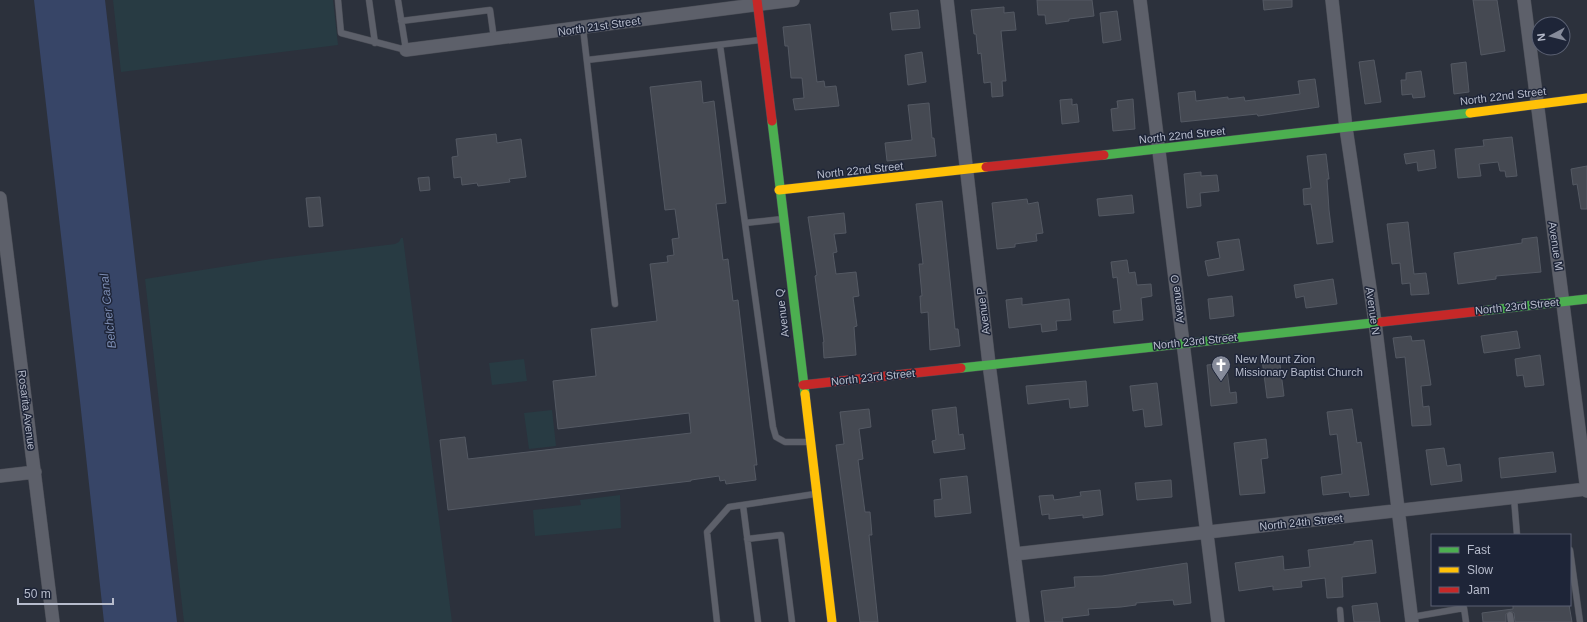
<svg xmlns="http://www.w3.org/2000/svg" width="1587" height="622" font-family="Helvetica,sans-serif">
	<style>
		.green { fill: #283b43 }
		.water { fill: #374567 }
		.building { fill: #454952; stroke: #545963 }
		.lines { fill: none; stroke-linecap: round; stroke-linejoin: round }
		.lane-casing { stroke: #494c55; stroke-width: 7 }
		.street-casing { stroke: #494c55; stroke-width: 14 }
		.fast-casing { stroke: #494c55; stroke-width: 10 }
		.slow-casing { stroke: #494c55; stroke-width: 10 }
		.jam-casing { stroke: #494c55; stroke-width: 10 }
		.lane { stroke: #5d606a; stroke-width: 6 }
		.street { stroke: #5d606a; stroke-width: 13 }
		.fast { stroke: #4caf50; stroke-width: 9 }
		.slow { stroke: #ffc107; stroke-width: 9 }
		.jam { stroke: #c62828; stroke-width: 9 }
		.labels { text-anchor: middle; stroke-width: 3; stroke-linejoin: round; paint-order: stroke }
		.street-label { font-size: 11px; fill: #b7bccc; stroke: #1e2538 }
		.poi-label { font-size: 11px; fill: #b7bccc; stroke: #1e2538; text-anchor: start }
		.water-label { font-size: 12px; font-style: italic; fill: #7d8eb5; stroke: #1e2538 }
	</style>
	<rect width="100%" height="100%" fill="#2c313c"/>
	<path class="green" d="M113 0H333L338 45 121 72Z
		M401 238H403L452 622H184L145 279 271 259 395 244 399 242Z
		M524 359 527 381 492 385 489 363Z
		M552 410 556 446 529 449 524 413Z
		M620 495 621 528 535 536 533 510 581 505 580 500Z"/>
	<path class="water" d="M34 0H105L177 622H104L80 401Z"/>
	<path class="building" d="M1037 0H1092L1094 16 1069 19V21L1046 24 1045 15H1038Z
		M1263 0H1292V7L1264 10Z
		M1473 0H1497L1505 51 1481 55Z
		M1004 7V13L1014 12 1016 30 1001 31 1006 81H1002L1003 96 992 97 991 82 984 83 981 53 978 54 976 34H974L971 10Z
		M918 10 920 28 892 30 890 13Z
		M1117 11 1121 40 1103 43 1100 13Z
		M810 24 817 82 824 81 825 87 836 86 839 106 795 110 793 99 804 98 802 78H791L788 46H785L783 27Z
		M922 52 926 82 908 85 905 55Z
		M1374 60 1381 102 1365 104 1359 62Z
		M1466 62 1469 92 1454 94 1451 64Z
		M1421 71 1425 97 1413 98 1412 94 1402 95 1401 80H1406V73Z
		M1315 79 1319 107 1258 116 1257 114 1181 122 1178 93 1195 91 1196 101 1228 97V99L1244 97 1245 101 1300 94 1298 81Z
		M701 81 703 103 714 101 726 203 716 204 718 219 723 260 728 259 733 301 738 300 757 465H754L756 480 726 484 725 480 720 481 719 476 691 480V481L448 510 440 440 465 437 468 459 691 433 689 413 558 429 553 381 596 376 591 329 657 321 650 264 668 262 667 256 674 255 672 239 679 238 675 209 665 210 650 87Z
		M1072 99V105L1077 104 1079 122 1062 124 1060 100Z
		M1133 99 1135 129 1113 131 1111 109 1118 108 1117 101Z
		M929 103 932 138H934L936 156 887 161 885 143 912 140 908 105Z
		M496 134 497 143 521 139 526 177 509 179 510 182 478 186 477 183 462 185 461 177 454 178 452 157 458 156 456 139Z
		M1512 137 1517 176 1506 177 1505 171H1500L1498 162 1479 164 1481 176 1458 178 1455 149 1484 146 1483 140Z
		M1434 150 1436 168 1418 171 1417 162 1406 164 1404 154Z
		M1326 154 1329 179H1327L1329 210 1333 242 1317 244 1311 204 1304 205 1303 189 1311 188 1307 156Z
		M1587 166V209H1581L1577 184 1573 185 1571 169Z
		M1201 172V176L1217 175 1219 191 1200 193 1201 206 1187 208 1184 174Z
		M429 177 430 190 420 191 418 178Z
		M1132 195 1134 213 1099 216 1097 199Z
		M320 197 323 226 309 227 306 198Z
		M1027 199 1028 204 1038 202 1043 233 1036 234 1037 241 1015 244V247L997 249 992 203Z
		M942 201 955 329H958L960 346 930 350 928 312 921 313 920 296H922L919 264H923L916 204Z
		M844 213 846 233 834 234 837 252 833 253 836 274 856 272 859 296 853 297 857 326 854 327 856 355 824 358 823 342H824L815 276 817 275 808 217Z
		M1408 222 1414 274 1426 273 1429 294 1411 295 1410 283 1402 284 1400 263 1392 264 1387 224Z
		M1537 237 1541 272 1496 276V279L1458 284 1454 253 1522 243V239Z
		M1239 239 1244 270 1208 276 1205 261 1220 258 1217 242Z
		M1127 260 1129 273 1135 272 1137 285 1151 284 1152 296 1141 298 1143 320 1114 323 1113 311 1121 310 1117 277 1113 278 1111 262Z
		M1333 279 1337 304 1306 308 1304 296 1296 298 1294 285Z
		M1232 296 1234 316 1210 319 1208 299Z
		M1022 298V305L1069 299 1071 320 1056 321 1057 330 1042 332 1041 324 1009 328 1006 300Z
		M1517 331 1520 348 1484 353 1481 336Z
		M1411 336 1412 341 1424 340 1431 385 1421 386 1423 407 1429 406 1431 425 1412 426 1405 357 1396 358 1393 338Z
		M1540 355 1544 385 1525 387 1523 375 1517 376 1515 359Z
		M1279 357 1284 396 1267 398 1262 359Z
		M1226 363 1230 393 1236 392 1237 403 1211 406 1207 365Z
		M1086 381 1088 406 1070 408 1069 399 1028 404 1026 386Z
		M1157 383 1162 425 1145 427 1143 409 1133 411 1130 386Z
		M956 407 959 435 963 434 965 449 934 453 932 441 936 440 932 410Z
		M869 409 871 427 859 429 863 459 858 460 865 512H870L872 535H869L878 622H860L836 445 844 444 840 412Z
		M1352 409 1357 443 1361 442 1369 495 1350 497 1349 492 1323 495 1321 477 1342 474 1337 434 1330 435 1327 412Z
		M1266 439 1268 458 1261 459 1265 493 1240 495 1234 443Z
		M1444 448 1447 466 1460 464 1462 481 1431 485 1426 450Z
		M1553 452 1556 472 1501 478 1499 458Z
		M967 476 971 513 935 517 934 500 942 499 940 479Z
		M1171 480 1172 497 1137 500 1135 483Z
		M1100 490 1103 515 1083 518V515L1049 519V514L1042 515 1039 496 1053 495 1054 500 1081 496 1080 492Z
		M1372 540 1376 573 1342 577 1343 597 1327 598 1325 578 1301 581 1302 587 1273 590V586L1239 591 1235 563 1283 556 1284 570 1310 567 1308 550 1354 544V542Z
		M1187 563 1191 603 1174 605 1173 600 1136 603V605L1121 607 1088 609 1089 615 1062 618 1063 622H1045L1041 591 1075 587 1074 577 1102 576Z
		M1377 603 1380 622H1354L1352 606Z
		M1513 605H1569L1572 622H1515L1514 613 1510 611 1506 614V622H1483L1482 613 1513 609Z"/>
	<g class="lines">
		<defs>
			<path id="lane" d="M338 0 341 33 406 50 398 0
				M369 0 375 43
				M401 21 490 10 494 39
				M583 28 615 304
				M720 45 745 223
				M587 60 760 40
				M782 219 745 223 773 427 776 437 785 442H809
				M1514 498 1517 535
				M743 505 758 622
				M747 539 781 535 792 622
				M1570 550 1580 622
				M1340 610 1341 622
				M1510 615 1511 622
				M1412 617 1464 608 1466 622
				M717 622 707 532 729 507 815 494"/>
			<path id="street" d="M947 0 989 364 1023 622
				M1140 0 1218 622
				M1332 0 1346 128 1375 322 1412 622
				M1524 0 1587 491
				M406 50 793 0
				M0 198 53 622
				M0 476 35 472
				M1015 554 1587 489"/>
			<path id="fast" d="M772 121 805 394
				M1104 155 1470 113
				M1481 311 1587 299
				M961 368 1381 322"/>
			<path id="slow" d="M1470 113 1587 98
				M779 190 986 167
				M805 394 832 622"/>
			<path id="jam" d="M757 0 772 121
				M986 167 1104 155
				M1381 322 1481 311
				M803 385 961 368"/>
		</defs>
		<use href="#lane" class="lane-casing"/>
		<use href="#street" class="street-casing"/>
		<use href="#fast" class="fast-casing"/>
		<use href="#slow" class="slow-casing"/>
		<use href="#jam" class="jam-casing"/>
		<use href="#lane" class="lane"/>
		<use href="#street" class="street"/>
		<use href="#fast" class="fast"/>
		<use href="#slow" class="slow"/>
		<use href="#jam" class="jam"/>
	</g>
	<defs>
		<symbol id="church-pin" viewBox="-11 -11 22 30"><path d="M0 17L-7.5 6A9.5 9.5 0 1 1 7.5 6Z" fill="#868b9a" stroke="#1e2538"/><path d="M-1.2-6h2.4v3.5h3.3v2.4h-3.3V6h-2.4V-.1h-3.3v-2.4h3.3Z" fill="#fff"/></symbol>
	</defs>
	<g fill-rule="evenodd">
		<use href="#church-pin" x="1210" y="354" width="22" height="30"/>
	</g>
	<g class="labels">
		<g class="street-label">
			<text transform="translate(599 26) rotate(-8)" y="4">North 21st Street</text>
			<text transform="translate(1503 96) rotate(-7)" y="4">North 22nd Street</text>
			<text transform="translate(1182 135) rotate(-6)" y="4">North 22nd Street</text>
			<text transform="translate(860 170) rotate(-6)" y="4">North 22nd Street</text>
			<text transform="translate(1556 246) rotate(82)" y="4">Avenue M</text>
			<text transform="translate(1177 299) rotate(-97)" y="4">Avenue O</text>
			<text transform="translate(1517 306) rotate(-6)" y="4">North 23rd Street</text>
			<text transform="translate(983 311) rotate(-97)" y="4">Avenue P</text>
			<text transform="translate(1373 311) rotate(82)" y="4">Avenue N</text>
			<text transform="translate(782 313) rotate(-97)" y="4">Avenue Q</text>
			<text transform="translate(1195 341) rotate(-6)" y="4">North 23rd Street</text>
			<text transform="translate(873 377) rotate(-6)" y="4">North 23rd Street</text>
			<text transform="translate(27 410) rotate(83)" y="4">Rosarita Avenue</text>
			<text transform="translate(1301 522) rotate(-6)" y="4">North 24th Street</text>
		</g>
		<g class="poi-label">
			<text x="1235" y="363">New Mount Zion<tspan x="1235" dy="13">Missionary Baptist Church</tspan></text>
		</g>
		<g class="water-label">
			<text transform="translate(108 311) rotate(-96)" y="4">Belcher Canal</text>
		</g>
	</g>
	<rect x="1431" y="534" width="140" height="72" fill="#1e2538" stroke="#5b6173"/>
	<rect x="1439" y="547" width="20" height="6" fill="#4caf50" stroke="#5b6173"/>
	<text x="1467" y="554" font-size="12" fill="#b7bccc">Fast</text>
	<rect x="1439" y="567" width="20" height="6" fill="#ffc107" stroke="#5b6173"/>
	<text x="1467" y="574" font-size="12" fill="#b7bccc">Slow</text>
	<rect x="1439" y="587" width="20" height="6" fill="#c62828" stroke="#5b6173"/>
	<text x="1467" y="594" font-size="12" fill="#b7bccc">Jam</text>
	<g transform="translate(1551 36) rotate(263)"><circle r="19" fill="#1e2538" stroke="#5b6173"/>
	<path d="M0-3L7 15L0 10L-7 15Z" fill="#868b9a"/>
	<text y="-6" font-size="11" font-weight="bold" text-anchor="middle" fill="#b7bccc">N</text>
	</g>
	<path d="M18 598v6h95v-6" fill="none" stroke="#b7bccc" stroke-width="2"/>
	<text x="24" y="598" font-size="12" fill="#b7bccc" stroke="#1e2538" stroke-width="3" paint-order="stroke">50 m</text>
</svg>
